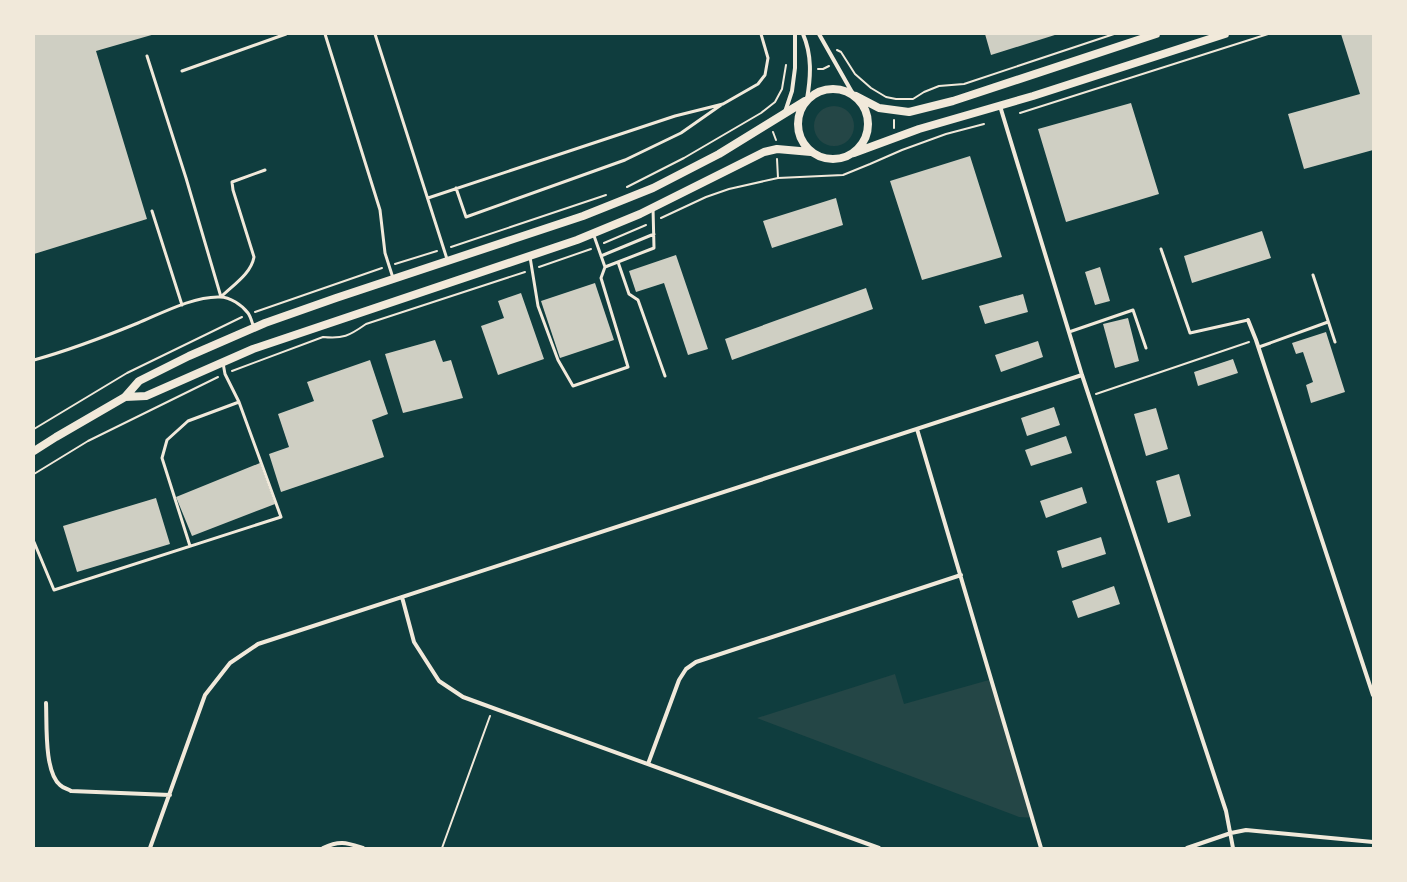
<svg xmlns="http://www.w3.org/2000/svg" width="1407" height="882" font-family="'Titillium Web',sans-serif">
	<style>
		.green { fill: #244646 }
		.building { fill: #cfcfc3 }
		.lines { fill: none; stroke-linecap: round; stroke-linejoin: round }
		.path { stroke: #f1e9da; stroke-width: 2 }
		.service { stroke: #f1e9da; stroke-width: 3 }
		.minor { stroke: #f1e9da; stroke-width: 4 }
		.secondary { stroke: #f1e9da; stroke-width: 8 }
	</style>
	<rect width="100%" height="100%" fill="#0f3d3e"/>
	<path class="green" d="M814 126a20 20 0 1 1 40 0a20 20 0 1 1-40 0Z
		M895 674 904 704 989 680 1035 818 1019 817 757 718Z"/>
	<path class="building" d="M34 34H155L96 51 147 219 34 254Z
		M985 34H1058L991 55Z
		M1341 34H1373V150L1304 169 1288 114 1360 94Z
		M1131 103 1159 194 1066 222 1038 129Z
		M970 156 1002 257 922 280 890 181Z
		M836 198 843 225 772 248 763 221Z
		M1262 231 1271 258 1192 283 1184 256Z
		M676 255 708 349 688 355 664 283 636 292 629 271Z
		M1100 267 1110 301 1095 305 1085 272Z
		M595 283 614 340 560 358 541 301Z
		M866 288 873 309 732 360 725 339Z
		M521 293 544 359 498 375 481 326 504 318 498 301Z
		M1023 294 1028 312 985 324 979 306Z
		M1128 318 1139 361 1115 368 1103 324Z
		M1326 332 1345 392 1311 403 1306 385 1313 382 1303 352 1296 354 1292 343Z
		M435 340 443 362 451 360 463 398 403 413 385 354Z
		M1038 341 1043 357 1001 372 995 355Z
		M1233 359 1238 373 1198 386 1194 372Z
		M370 360 388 414 372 420 384 457 281 492 269 454 289 447 278 414 314 401 307 382Z
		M1054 407 1060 425 1027 436 1021 418Z
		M1156 408 1168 449 1146 456 1134 414Z
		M1066 436 1072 453 1031 466 1025 450Z
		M260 463 275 504 192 536 176 497Z
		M1179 474 1191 516 1168 523 1156 481Z
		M1082 487 1087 503 1046 518 1040 501Z
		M156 498 170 544 77 572 63 526Z
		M1101 537 1106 554 1062 568 1057 551Z
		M1114 586 1120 604 1078 618 1072 601Z"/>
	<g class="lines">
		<path class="path" d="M837 50 841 52 855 74 871 88 886 97 896 99H913L924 92 939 86 964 84 1114 34
			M818 69H823L829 66
			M1020 113 1268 34
			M894 128V120
			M773 132 776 140
			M777 159 778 178
			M627 187 684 158 761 113 775 102 782 89 786 65
			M661 218 706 197 729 189 778 178 843 175 870 164 902 150 946 134 984 124
			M604 243 646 225
			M451 247 606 195
			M395 264 437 251
			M539 267 591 249
			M255 312 382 268
			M232 371 323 337C343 339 349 336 366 324L525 272
			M1096 394 1249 342
			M34 429 127 373 242 317
			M34 474 88 441 218 377
			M442 848 490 716"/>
		<path class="service" d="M325 34 380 210 385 253 393 278
			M375 34 447 259
			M147 56 186 178 221 297C233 285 251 274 254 257L233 190 232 182 265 170
			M182 71 286 34
			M456 188 466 217 625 160 681 133 721 105
			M428 198 675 116 723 104 758 84 765 75 768 58 761 34
			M152 211 182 305
			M593 233 605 267 654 248 653 208
			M1161 249 1190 333 1248 320
			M601 256 654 234
			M530 257 538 306 558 360 573 386 628 367 601 278 605 267
			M618 262 629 294 638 300 665 376
			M1313 275 1335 342
			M1069 332 1133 310 1146 348
			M1259 347 1328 322
			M34 360C70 350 104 337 138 323 162 313 194 296 220 297 230 297 242 305 248 313 251 317 252 323 254 328
			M34 542 54 590 281 517 239 402 225 374 223 363
			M190 546 162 458 167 440 188 421 239 402"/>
		<path class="minor" d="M803 34C812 55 811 76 807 99
			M819 34 853 94
			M1000 106 1082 375 1226 811 1233 848
			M785 112 792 91 795 68V34
			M1248 320 1256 340 1373 695
			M917 429 1041 848
			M402 597 414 642 439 681 463 697 879 848
			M46 703C47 723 44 772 60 785 63 788 68 789 71 791L170 795
			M648 764 679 680 686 669 696 662 961 575
			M150 848 205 695 230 663 258 644 1082 375
			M323 848C340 840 347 843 363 848
			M1187 848 1231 833 1246 830 1373 842"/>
		<path class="secondary" d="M798 124a35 35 0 1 1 70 0a35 35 0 1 1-70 0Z
			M856 96 879 108 909 112 953 101 1156 34
			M854 153 919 129 1033 96 1225 34
			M125 397 146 396 253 349 577 240 640 214 764 152 777 149 811 152
			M34 451 56 437 125 397 139 381 189 356 265 323 336 298 583 216 653 188 719 154 805 101"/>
	</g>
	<rect width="1407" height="882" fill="none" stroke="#f1e9da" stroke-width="70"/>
</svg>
